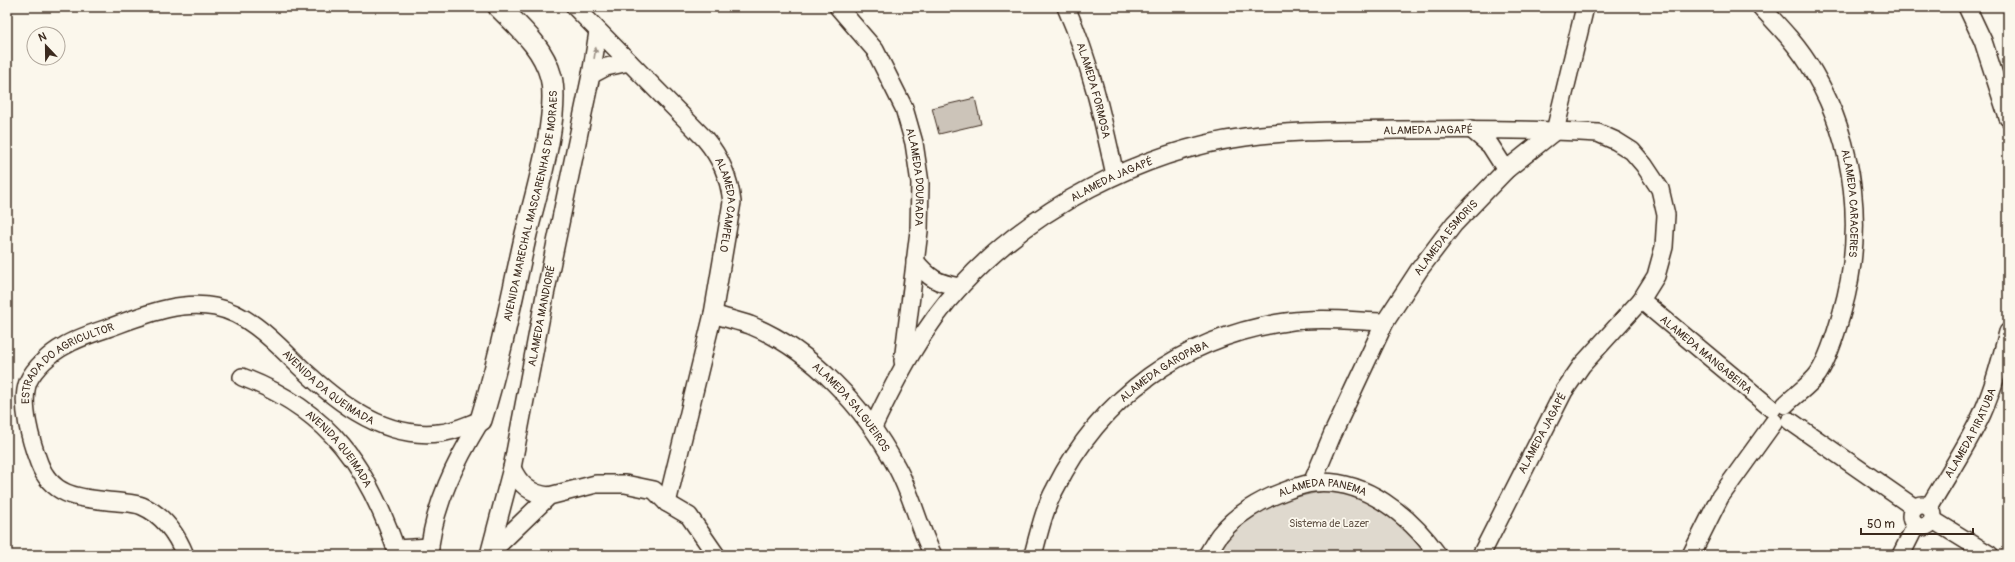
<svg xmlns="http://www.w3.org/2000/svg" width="2015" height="562" font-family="Pangolin,sans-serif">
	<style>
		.green { fill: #dfd9ce; stroke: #8d8276 }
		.building { fill: #ccc4b9; stroke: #3b2a1e }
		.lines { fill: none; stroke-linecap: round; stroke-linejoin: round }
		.minor-casing { stroke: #3b2a1e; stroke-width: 20 }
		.tertiary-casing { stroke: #3b2a1e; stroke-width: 24 }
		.minor { stroke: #fbf7ec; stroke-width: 17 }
		.tertiary { stroke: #fbf7ec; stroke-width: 21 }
		.oneway { fill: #9b9085 }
		.labels { text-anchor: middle; stroke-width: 3.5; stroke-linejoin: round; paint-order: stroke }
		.street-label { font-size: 11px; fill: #3b2a1e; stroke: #fbf7ec }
		.park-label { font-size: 11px; fill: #64564a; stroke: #fbf7ec }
	</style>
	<rect width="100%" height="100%" fill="#fbf7ec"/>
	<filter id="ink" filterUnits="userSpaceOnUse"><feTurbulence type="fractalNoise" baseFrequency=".025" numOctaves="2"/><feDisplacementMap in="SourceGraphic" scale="8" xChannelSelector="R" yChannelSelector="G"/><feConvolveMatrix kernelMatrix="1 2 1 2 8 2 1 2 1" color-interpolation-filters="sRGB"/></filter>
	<g filter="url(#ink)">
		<path class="green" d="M1329 490C1339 492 1350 493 1359 497 1388 509 1407 530 1426 555H1214C1225 540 1238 522 1254 512 1274 500 1307 495 1329 490Z"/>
		<path class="building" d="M975 98 981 124 939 134 932 108Z"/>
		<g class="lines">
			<defs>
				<g id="minor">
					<path id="s1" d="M575 7 705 139C721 158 729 177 732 202L713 314 667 503"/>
					<path id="s2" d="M838 7 875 50 904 108 914 143 920 183 919 231 903 361"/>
					<path id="s3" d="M1066 7C1091 64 1102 115 1115 175"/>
					<path id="s4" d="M1761 7C1780 27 1800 48 1814 73 1856 145 1865 232 1842 312 1837 330 1828 359 1818 374 1810 385 1795 395 1785 405"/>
					<path d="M1967 7 1983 41 2008 118"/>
					<path d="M591 75 606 67 629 62"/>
					<path d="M1471 129 1490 145 1506 170"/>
					<path d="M915 261C930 279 937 283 960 287"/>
					<path id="s5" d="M1641 300 1772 409"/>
					<path id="s6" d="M713 314C725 318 738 321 750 325 812 350 865 408 896 466 912 494 918 526 933 555"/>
					<path id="s7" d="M242 377C330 410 369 469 398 555"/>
					<path d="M1790 421 1915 508"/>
					<path id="s8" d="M873 427C897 377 922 328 960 287 1031 209 1141 151 1245 137 1296 130 1347 131 1398 130 1465 129 1531 129 1598 133L1616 141 1632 151 1644 165 1660 189 1666 215 1664 247 1656 276 1641 300 1582 365 1564 391 1481 555"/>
					<path d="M512 468C519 484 530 494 549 496"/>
					<path id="s9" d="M1312 483 1333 433 1385 322 1419 270 1454 224 1506 170 1555 131 1585 7"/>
					<circle cx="1922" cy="516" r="11"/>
					<path id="s10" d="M1929 507C1947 476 1967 446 1982 414 1994 387 2001 359 2008 332"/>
					<path d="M1933 520 1990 555"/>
					<path d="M396 549 430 547"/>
					<path d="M489 554 549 496 596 484H625L654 490 667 503 689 516 716 555"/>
					<path id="s11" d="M185 555C177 535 163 515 142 506 135 503 126 503 118 502 85 498 53 500 39 463 31 442 20 404 28 382 34 368 51 353 64 346 77 338 93 333 108 328 142 316 178 300 215 307 245 313 269 336 290 357 329 396 380 440 439 433 454 432 467 425 481 420"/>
					<path d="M429 555C433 506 456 461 481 420"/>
					<path id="s12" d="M489 555 512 468 545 295 591 75 598 32"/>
					<path id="s13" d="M1033 555C1039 533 1044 509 1055 489 1101 397 1183 337 1286 322 1318 317 1352 321 1385 322"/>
					<path id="s14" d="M1207 555C1212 548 1216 538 1222 532 1236 515 1259 501 1280 493 1290 489 1301 485 1312 483 1364 477 1410 516 1438 555"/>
					<path d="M1691 555 1720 497 1774 422"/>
					<path d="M1901 555 1916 525"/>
				</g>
				<g id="tertiary">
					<path id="s15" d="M481 420C500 359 512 296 526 234 536 194 560 115 551 77 543 47 520 28 499 7"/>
				</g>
			</defs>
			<use href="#minor" class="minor-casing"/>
			<use href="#tertiary" class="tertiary-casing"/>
			<use href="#minor" class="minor"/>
			<use href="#tertiary" class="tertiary"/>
		</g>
		<defs><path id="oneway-solid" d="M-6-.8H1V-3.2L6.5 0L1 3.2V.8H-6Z"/></defs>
		<use class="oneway" href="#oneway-solid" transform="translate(595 53) rotate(-81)"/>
	</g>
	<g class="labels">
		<g class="street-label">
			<text dy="4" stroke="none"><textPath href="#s3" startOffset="88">ALAMEDA FORMOSA</textPath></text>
			<text dy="4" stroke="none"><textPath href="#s8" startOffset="677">ALAMEDA JAGAPÉ</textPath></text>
			<text dy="4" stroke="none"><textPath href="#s2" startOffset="192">ALAMEDA DOURADA</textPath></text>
			<text dy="4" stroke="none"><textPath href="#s8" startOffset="353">ALAMEDA JAGAPÉ</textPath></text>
			<text dy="4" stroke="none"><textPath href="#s4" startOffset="222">ALAMEDA CARACERES</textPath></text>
			<text dy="4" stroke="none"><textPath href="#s1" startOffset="257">ALAMEDA CAMPELO</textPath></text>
			<text dy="4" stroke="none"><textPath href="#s15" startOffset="220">AVENIDA MARECHAL MASCARENHAS DE MORAES</textPath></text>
			<text dy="4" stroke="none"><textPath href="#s9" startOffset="281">ALAMEDA ESMORIS</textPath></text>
			<text dy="4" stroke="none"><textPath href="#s12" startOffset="245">ALAMEDA MANDIORÉ</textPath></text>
			<text dy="4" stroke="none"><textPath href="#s5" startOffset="85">ALAMEDA MANGABEIRA</textPath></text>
			<text dy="4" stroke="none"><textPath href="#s11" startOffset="310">ESTRADA DO AGRICULTOR</textPath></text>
			<text dy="4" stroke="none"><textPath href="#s13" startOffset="233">ALAMEDA GAROPABA</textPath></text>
			<text dy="4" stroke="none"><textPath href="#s11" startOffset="619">AVENIDA DA QUEIMADA</textPath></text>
			<text dy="4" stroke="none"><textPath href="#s6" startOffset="171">ALAMEDA SALGUEIROS</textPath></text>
			<text dy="4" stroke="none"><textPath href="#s10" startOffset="85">ALAMEDA PIRATUBA</textPath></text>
			<text transform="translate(1542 433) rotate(-62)" y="4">ALAMEDA JAGAPÉ</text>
			<text dy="4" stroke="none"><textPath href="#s7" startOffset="123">AVENIDA QUEIMADA</textPath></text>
			<text dy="4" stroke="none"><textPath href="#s14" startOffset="142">ALAMEDA PANEMA</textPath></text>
		</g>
		<g class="park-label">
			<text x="1329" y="527">Sistema de Lazer</text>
		</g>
	</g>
	<rect width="2015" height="562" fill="none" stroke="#fbf7ec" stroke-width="24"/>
	<rect x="12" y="12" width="1991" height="538" fill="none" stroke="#3b2a1e" stroke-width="1.5" filter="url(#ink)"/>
	<g transform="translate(46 46) rotate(338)"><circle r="19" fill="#fbf7ec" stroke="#aea59a"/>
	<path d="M0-3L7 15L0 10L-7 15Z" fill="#3b2a1e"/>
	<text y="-6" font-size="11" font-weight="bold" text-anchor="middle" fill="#3b2a1e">N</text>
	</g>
	<path d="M1861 528v6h112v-6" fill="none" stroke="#3b2a1e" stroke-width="2"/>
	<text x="1867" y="528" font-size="12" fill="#3b2a1e" stroke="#fbf7ec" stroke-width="3" paint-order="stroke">50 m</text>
</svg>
